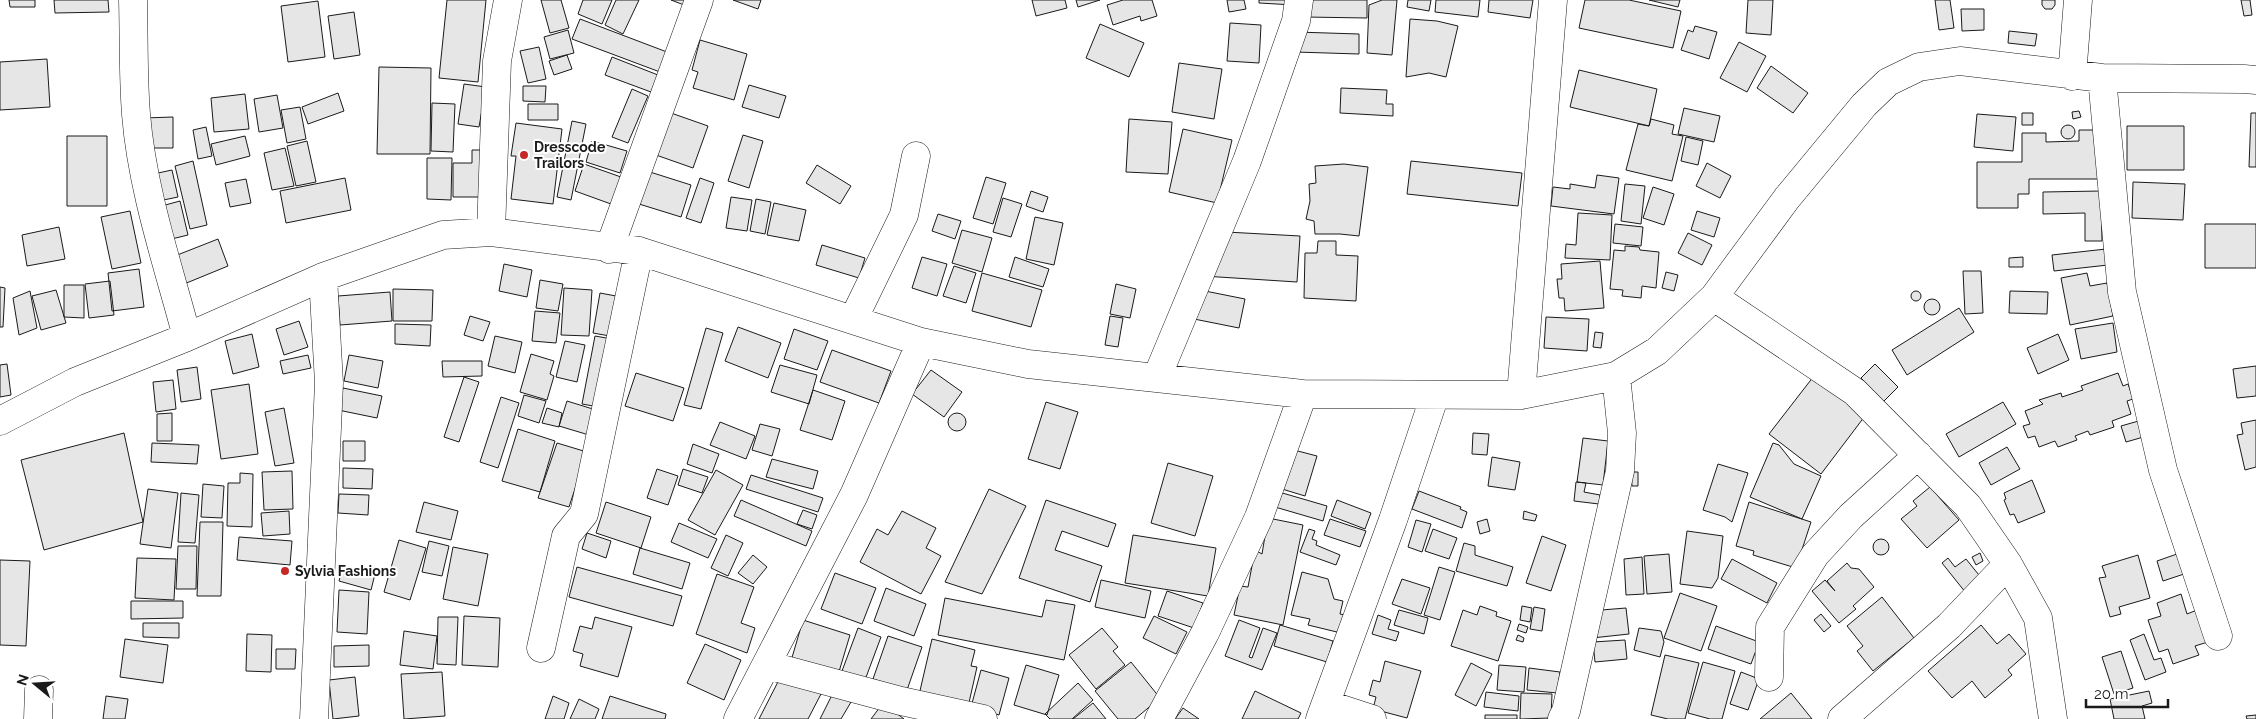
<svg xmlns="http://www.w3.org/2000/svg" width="2256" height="719" font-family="Raleway,sans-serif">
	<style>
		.building { fill: #e6e6e6; stroke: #1a1a1a }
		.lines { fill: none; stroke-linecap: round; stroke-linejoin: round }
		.minor-casing { stroke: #1a1a1a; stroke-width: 29 }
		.minor { stroke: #fff; stroke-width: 28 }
		.poi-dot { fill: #c62828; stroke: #fff; stroke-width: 2 }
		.labels { text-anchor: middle; stroke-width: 4; stroke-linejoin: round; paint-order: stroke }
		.poi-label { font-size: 14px; font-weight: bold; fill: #1a1a1a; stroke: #fff; text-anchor: start }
	</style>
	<rect width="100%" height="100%" fill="#fff"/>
	<path class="building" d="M9 0H35V7H10Z
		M54 0H108L109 12 55 13Z
		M447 0H486L478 82 439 78Z
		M541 0H561L569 28 550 33Z
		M583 0H612L602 24 578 14Z
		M616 0H639L623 34 605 25Z
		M671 0H686L684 5Z
		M733 0H761L758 9Z
		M1032 0H1065L1067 8 1036 16Z
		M1076 0H1100L1078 7Z
		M1123 0H1152L1157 16 1141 21 1140 16 1113 25 1107 5Z
		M1227 0H1244L1246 9 1229 12Z
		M1259 0H1294V5L1259 3Z
		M1305 0H1367V18L1305 17Z
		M1382 0H1397L1392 55 1367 53 1369 5Z
		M1408 0H1431L1429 11 1407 7Z
		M1436 0H1480L1478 17 1435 12Z
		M1489 0H1533L1530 18 1488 12Z
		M1585 0H1629L1681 11 1673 48 1579 28Z
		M1649 0H1680L1678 7Z
		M1748 0H1773L1771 35 1746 33Z
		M1935 0H1950L1954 28 1939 30Z
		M2042 0H2055V5L2052 9H2045L2042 5Z
		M2241 0H2250L2252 15 2244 16Z
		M318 1 325 57 288 62 281 6Z
		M1961 9H1984V30L1962 31Z
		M354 12 360 55 334 59 328 16Z
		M580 19 667 52 660 72 572 39Z
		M1410 19 1437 21 1458 26 1446 77 1429 73 1406 77Z
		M1230 23 1261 25 1259 63 1227 61Z
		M1100 24 1144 43 1129 77 1086 58Z
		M1695 26 1717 32 1709 59 1681 50 1688 30 1693 32Z
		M568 30 574 53 550 59 544 37Z
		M2009 31 2037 34 2035 46 2008 43Z
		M1296 32 1359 34V54L1295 52Z
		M700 40 747 54 734 100 693 88 698 72 692 70Z
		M1739 42 1766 56 1747 92 1720 78Z
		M539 47 546 79 528 83 520 51Z
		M567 55 572 69 554 75 549 61Z
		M612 57 658 75 651 92 605 75Z
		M47 59 50 107 0 110V62Z
		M1179 63 1222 69 1214 119 1172 112Z
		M1771 66 1808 93 1793 113 1757 88Z
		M379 67 431 68 430 154H377Z
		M1579 70 1657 89 1649 126 1570 107Z
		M464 84 486 87 479 127 458 124Z
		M749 85 786 96 779 118 742 107Z
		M523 86H546L545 102 523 101Z
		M1341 88 1387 90 1386 104H1393V116L1340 113Z
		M632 89 648 96 628 143 612 137Z
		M338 93 344 111 308 124 302 107Z
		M245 94 249 129 214 132 211 98Z
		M277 95 283 128 259 132 254 99Z
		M432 103 455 104 453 152 431 151Z
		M528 104H558V120H528Z
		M300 107 306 139 287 143 281 110Z
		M1684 108 1720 116 1714 142 1678 134Z
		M2079 111 2081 117 2073 119 2072 112Z
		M671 113 708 126 693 168 656 155Z
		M2022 113H2033V125H2022Z
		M2251 113H2256V167H2249Z
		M1977 114 2016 117 2013 151 1974 147Z
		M173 117V148H143V118Z
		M1129 119 1172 122 1168 174 1126 172Z
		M1651 119 1674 125 1672 134 1683 136 1672 181 1626 170 1638 124 1649 126Z
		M572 121 586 124 571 200 557 197Z
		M516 123 562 129 553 204 511 199 516 156H511Z
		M2061 132a7 7 0 1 1 14 0a7 7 0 1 1-14 0Z
		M2127 126H2184V170H2127Z
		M206 127 212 156 198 159 193 130Z
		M1183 129 1232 140 1217 203 1169 192Z
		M2079 130H2098V179H2029V194H2018V208H1977V162H2022V133H2046V142L2079 141Z
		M743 135 763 141 749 188 728 181Z
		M67 136H107V206H67Z
		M245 136 250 156 216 165 211 144Z
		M1686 137 1703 141 1698 165 1681 161Z
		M307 141 316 182 296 186 287 146Z
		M592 141 627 151 620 173 586 162Z
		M285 148 294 186 272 190 264 153Z
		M472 150H481V197H453V163H472Z
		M427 158H452L451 200 427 199Z
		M193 161 207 225 190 229 175 166Z
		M1411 161 1522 173 1518 206 1407 194Z
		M1707 163 1731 176 1720 198 1696 186Z
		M584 164 621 177 611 204 575 191Z
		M1344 164 1368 167 1359 236 1340 234H1315L1314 221 1306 219 1310 201 1309 184 1316 183 1315 166Z
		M817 165 851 186 840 204 806 183Z
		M172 170 178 197 149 203 144 176Z
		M650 172 691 185 681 217 639 204Z
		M1597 175 1619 178 1614 214 1551 206 1553 187 1570 189V184L1595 188Z
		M986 177 1006 183 993 224 973 218Z
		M345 178 351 210 286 223 280 191Z
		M700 178 714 183 701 223 686 218Z
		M246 179 251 203 230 207 225 183Z
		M2133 182 2185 184 2183 220 2132 218Z
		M1625 184 1645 186 1641 224 1621 221Z
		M1653 187 1674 194 1664 225 1643 218Z
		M1031 191 1048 197 1043 212 1026 206Z
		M2101 191 2102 241H2085V213L2043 214V192Z
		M731 197 752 200 747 231 726 228Z
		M1003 198 1022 204 1011 237 993 232Z
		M756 199 771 202 765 234 750 231Z
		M180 201 188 235 155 243 147 210Z
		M774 203 806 210 799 241 767 235Z
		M130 211 141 263 112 269 101 217Z
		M1697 211 1720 218 1714 237 1691 230Z
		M1578 213 1612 215 1610 260 1565 258 1566 244 1576 245Z
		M938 214 961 221 955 239 932 231Z
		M1035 217 1063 223 1054 265 1026 259Z
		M1615 224 1643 227 1641 246 1613 243Z
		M2205 224H2256V268H2205Z
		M59 227 65 259 27 266 22 235Z
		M962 230 992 238 982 272 952 263Z
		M1226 232 1300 236 1297 282 1203 276Z
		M1688 233 1712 245 1702 265 1678 253Z
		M218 239 228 266 167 291 157 263Z
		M1318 241H1336V255L1358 256 1356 301 1304 298 1305 253H1317Z
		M822 245 865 258 859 278 816 265Z
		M1625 246 1639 247 1640 250 1659 252 1656 288 1642 286 1641 298 1622 296 1623 290 1610 289 1614 250 1625 251Z
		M2106 249 2108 265 2054 271 2052 255Z
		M922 257 947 264 937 296 912 288Z
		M1015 257 1049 269 1043 287 1009 277Z
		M2023 257V267H2009V258Z
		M1600 261 1604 308 1565 311 1564 298H1559L1557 279H1562L1561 264Z
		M504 264 532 270 527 297 499 291Z
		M954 266 976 273 966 303 943 296Z
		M139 269 144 307 112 311 108 273Z
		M1963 271H1981L1983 313 1965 314Z
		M1666 272 1678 275 1674 291 1662 288Z
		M982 273 1042 290 1031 327 972 311Z
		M2087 273 2090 286 2107 283 2113 316 2070 325 2061 278Z
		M540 280 563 284 558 311 536 308Z
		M110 281 114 315 89 318 85 284Z
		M1116 284 1136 289 1130 318 1110 314Z
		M64 285H84V318L64 317Z
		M0 287 5 288 3 327H0Z
		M564 288 592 290 589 336 561 335Z
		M393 289 433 290 432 321H393Z
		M56 290 66 323 41 330 32 296Z
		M1200 290 1245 299 1239 328 1194 319Z
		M30 291 37 328 19 335 13 298Z
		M2010 291 2048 292 2047 314 2009 313Z
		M1911 296a5 5 0 1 1 10 0a5 5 0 1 1-10 0Z
		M390 292 392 321 340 325 338 296Z
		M600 293 616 296 610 336 593 333Z
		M1924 307a8 8 0 1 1 16 0a8 8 0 1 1-16 0Z
		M1959 308 1974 332 1907 375 1892 350Z
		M535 311 560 313 556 343 532 341Z
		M470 316 490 322 483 341 464 335Z
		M1110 316 1123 318 1118 347 1105 345Z
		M1546 317 1589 319 1587 351 1544 348Z
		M299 321 308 347 284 355 276 329Z
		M2113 323 2117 352 2081 359 2075 329Z
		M395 324 431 325 430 346 395 344Z
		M738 327 781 343 768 378 725 361Z
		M706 328 723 333 701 409 684 405Z
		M794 329 828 341 817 370 784 359Z
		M1595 332 1603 333 1601 348 1593 347Z
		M252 334 259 367 233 374 225 341Z
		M2058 334 2069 360 2038 374 2027 348Z
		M495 336 522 342 515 373 488 366Z
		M595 336 612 339 599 407 582 404Z
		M565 341 585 345 577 382 556 377Z
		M832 350 891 371 879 403 820 382Z
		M531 354 554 361 550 374 554 376 547 400 520 392Z
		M308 355 311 368 283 374 280 361Z
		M349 355 383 361 378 388 344 381Z
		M442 361H482V376L443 377Z
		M7 364 11 395 0 397V365Z
		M1875 364 1898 387 1883 402 1861 378Z
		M780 365 817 375 809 404 771 392Z
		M2256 366V396L2237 398 2233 369Z
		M197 367 201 399 181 402 177 370Z
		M931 370 962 392 944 417 912 394Z
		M1817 372 1868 412 1821 474 1769 434Z
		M636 373 684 388 673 421 625 406Z
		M2118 373 2123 386 2128 384 2133 399 2127 401 2131 414 2112 421 2114 427 2090 435 2088 431 2075 436 2077 440 2058 447 2055 441 2039 447 2035 436 2028 438 2023 426 2030 424 2025 411 2043 404 2039 400 2061 393 2062 397 2083 390 2081 386Z
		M464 377 479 382 459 442 444 437Z
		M173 380 176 409 156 412 153 382Z
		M249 384 258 454 221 459 211 390Z
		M343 388 382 396 377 418 338 410Z
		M813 390 845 401 832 440 800 430Z
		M524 395 546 401 539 423 518 416Z
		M501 397 519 403 498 468 480 462Z
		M567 401 596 410 589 435 559 426Z
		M1046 402 1078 412 1060 469 1028 459Z
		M2003 402 2016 424 1959 457 1946 434Z
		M284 408 294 463 275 466 265 412Z
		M547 408 562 413 559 427 542 423Z
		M948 422a9 9 0 1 1 18 0a9 9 0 1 1-18 0Z
		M172 413V441H157V414Z
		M2142 420 2147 436 2126 442 2121 426Z
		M2256 420V467L2245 470 2237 435 2243 434 2241 423Z
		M720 422 755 436 746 459 710 445Z
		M760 424 780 429 772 456 752 450Z
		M518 429 555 441 540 492 502 481Z
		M124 433 143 522 44 550 21 460Z
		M1473 433 1489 434 1487 455 1472 454Z
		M1583 438 1608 441 1603 485 1577 482Z
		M343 441H365V461H343Z
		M152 443 199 445 197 464 151 462Z
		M557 443 587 452 569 507 538 498Z
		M1773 443 1779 445 1794 464 1821 476 1802 519 1750 497Z
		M693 444 719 454 712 473 687 464Z
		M2007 447 2020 469 1991 485 1979 463Z
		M1294 450 1317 456 1305 496 1282 489Z
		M1492 457 1520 462 1515 490 1488 486Z
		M772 459 818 471 813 489 766 477Z
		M1168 463 1213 476 1195 536 1151 523Z
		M1718 464 1748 473 1732 522 1725 517 1703 510Z
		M343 468 373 469 372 489 343 488Z
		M657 469 678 476 668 505 647 498Z
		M683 469 708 477 702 493 678 485Z
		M716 470 743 485 715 535 688 520Z
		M292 471 293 509 264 510 262 472Z
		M1631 472H1638V486H1632Z
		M240 473 253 474 252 527 227 526 228 483H240Z
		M751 475 823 498 818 512 746 489Z
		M2032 480 2045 512 2018 523 2014 514 2010 515 2004 500 2006 499 2004 493Z
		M1576 482 1586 483 1584 492 1600 495 1599 504 1574 501Z
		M203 484 224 486 222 518 201 517Z
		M1930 487 1959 520 1927 548 1901 519 1917 506 1913 501Z
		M148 489 178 493 171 548 140 544Z
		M989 489 1026 506 982 594 945 582Z
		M1419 491 1461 507 1460 509 1467 512 1462 528 1412 509Z
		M1279 492 1327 506 1323 521 1275 507Z
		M181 493 199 495 195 543 178 542Z
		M339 494 369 495 368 515 338 513Z
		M741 500 812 531 806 546 734 516Z
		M1046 500 1116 524 1108 547 1062 531 1055 550 1102 566 1090 602 1019 578Z
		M1337 500 1371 513 1365 529 1331 516Z
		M424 502 458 511 451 540 416 532Z
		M606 502 651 517 641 548 596 533Z
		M1749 502 1811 522 1796 568 1753 555 1754 551 1736 546Z
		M803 510 817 515 812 529 797 524Z
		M289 511 290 534 263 536 261 513Z
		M902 511 936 528 926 548 941 556 921 594 860 562 877 529 888 535Z
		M1524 511 1537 515 1535 521 1523 519Z
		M1268 518 1303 525 1283 625 1234 615 1240 586 1248 587 1255 550 1262 554Z
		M1330 519 1366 531 1360 547 1324 535Z
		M1487 519 1490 531 1480 534 1477 522Z
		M1416 520 1431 524 1422 552 1408 547Z
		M200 522H223L221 596H197Z
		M679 523 717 539 708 558 671 542Z
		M1309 529 1315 531 1312 539 1317 541 1316 545 1340 555 1336 565 1300 552Z
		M1433 529 1457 538 1449 559 1425 551Z
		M1687 531 1723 536 1718 578 1712 588 1680 584Z
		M587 533 611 541 606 558 582 549Z
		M726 535 743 543 728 576 711 568Z
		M1133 535 1216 548 1208 596 1125 583Z
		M1542 536 1566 545 1551 591 1526 583Z
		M239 537 292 541 290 565 237 560Z
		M1873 547a8 8 0 1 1 16 0a8 8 0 1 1-16 0Z
		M399 540 426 548 410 600 384 592Z
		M429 541 449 546 442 576 422 572Z
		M1464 543 1475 546V555L1513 567 1507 586 1456 571Z
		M178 546H197L196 589H176Z
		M453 547 488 554 478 606 443 599Z
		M640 548 690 563 682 589 633 574Z
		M1980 553 1983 561 1976 565 1972 557Z
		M1669 554 1672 592 1647 594 1644 556Z
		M2177 554 2184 574 2163 581 2157 561Z
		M753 555 767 567 753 584 738 573Z
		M2138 555 2150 598 2119 607 2121 614 2110 617 2099 578 2106 577 2102 566Z
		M1642 557 1644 594 1626 595 1624 559Z
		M137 558 176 559 174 600 135 598Z
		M1948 558 1955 567 1966 559 1983 580 1966 593 1942 563Z
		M1732 559 1777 583 1767 603 1721 579Z
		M0 560 30 561 26 646 0 645Z
		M1847 563 1851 568 1859 569 1874 587 1853 606 1856 609 1839 623 1812 591 1825 580 1835 591 1827 581Z
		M343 566 375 574 371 590 339 581Z
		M577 567 682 596 673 626 569 597Z
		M1439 567 1455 572 1440 620 1424 615Z
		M1302 572 1328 579 1334 599 1343 601 1340 614 1345 615 1341 633 1308 625 1310 619 1291 615Z
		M835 573 876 588 862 624 821 609Z
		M717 574 754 587 741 623 755 628 747 653 696 634Z
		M1402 579 1430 588 1421 614 1392 604Z
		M1101 580 1151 591 1145 618 1095 607Z
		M886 588 926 604 914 636 874 621Z
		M339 590 369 592 367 634 337 632Z
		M1167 591 1203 603 1194 628 1158 616Z
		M1680 593 1717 606 1701 651 1664 638Z
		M2181 594 2187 614 2197 610 2208 642 2195 646 2199 655 2173 664 2168 649 2159 652 2148 620 2161 616 2157 603Z
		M1882 597 1914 638 1873 671 1857 651 1863 646 1847 626Z
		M945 598 1042 617 1046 600 1075 605 1064 660 938 635Z
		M131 601H183V618L131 619Z
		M1480 606 1497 612 1496 616 1511 621 1498 661 1451 646 1463 610 1477 615Z
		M1522 606 1532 608 1530 622 1520 620Z
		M1534 607 1545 609 1542 631 1530 629Z
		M1626 608 1629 634 1592 638 1589 611Z
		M1399 610 1428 618 1424 634 1394 625Z
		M1821 614 1831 626 1824 632 1814 620Z
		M1378 615 1391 620 1388 629 1399 632 1396 641 1372 634Z
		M464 616 500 618 498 667 462 665Z
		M1154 616 1187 632 1176 654 1143 638Z
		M438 617H458L456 665 437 664Z
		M595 617 632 627 618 677 580 666 583 654 573 651 580 626 592 629Z
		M803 620 850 635 838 675 791 661Z
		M1239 620 1260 628 1249 657 1252 658 1263 628 1277 633 1262 670 1225 656Z
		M143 623H179V638L143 637Z
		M1519 624 1528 627 1526 633 1517 630Z
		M1280 625 1333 641 1327 662 1274 646Z
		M1981 625 1997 644 2009 634 2026 654 2008 670 2012 675 1985 698 1972 681 1952 698 1928 671Z
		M1716 626 1759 642 1751 664 1708 649Z
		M858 628 881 637 865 680 842 671Z
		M1102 628 1118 647 1113 651 1125 665 1096 689 1069 655Z
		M1639 628 1661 631 1664 642 1660 657 1634 650Z
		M404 631 437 636 433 669 400 665Z
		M247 634 272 635 271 672 246 671Z
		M2144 634 2154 660 2161 658 2166 672 2145 680 2130 640Z
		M1518 635 1524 638 1523 642 1516 640Z
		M888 636 922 647 907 690 873 679Z
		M125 639 168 645 163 683 120 677Z
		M932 639 975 650 971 666 977 667 968 707 919 695Z
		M1625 640 1627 659 1595 662 1593 642Z
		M705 644 741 660 724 700 687 683Z
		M369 645V666L334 667V646Z
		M276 649H296L295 669H276Z
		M2121 651 2133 688 2114 694 2102 657Z
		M1665 655 1699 663 1685 719H1668L1651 715Z
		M1385 661 1421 671 1407 718 1373 709 1376 697 1369 695 1373 680 1380 682Z
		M1131 662 1160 698 1135 719H1118L1095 691Z
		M1703 662 1735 671 1722 719H1710L1688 713Z
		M1471 663 1492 674 1476 706 1455 695Z
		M1026 665 1059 675 1047 715 1014 705Z
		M1499 665 1526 667 1524 692 1497 690Z
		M1529 668 1560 672 1557 693 1527 690Z
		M981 670 1009 678 999 715 971 707Z
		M442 672 445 716 404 719 401 674Z
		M1741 672 1759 679 1748 710 1730 704Z
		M782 674 821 694 808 719H759Z
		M355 677 359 716 333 719 329 680Z
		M1078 683 1093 700 1072 719H1050L1045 714Z
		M1255 691 1301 713 1298 719H1242Z
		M2149 691 2152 703 2142 706 2145 719H2114L2110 699Z
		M1486 692 1519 696 1518 711 1484 707Z
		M833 693 851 702 841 719H820Z
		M1521 693 1552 694 1551 718 1520 719Z
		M1791 693 1812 719H1760Z
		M106 696 128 699 125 719H103Z
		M553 696 569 703 564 719H545Z
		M610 696 666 714 665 719H602Z
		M579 699 599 709 595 719H570Z
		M883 703 904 719H871Z
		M1093 703 1106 719H1073Z
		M1183 708 1199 719H1175Z
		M1485 715H1517V719H1485Z
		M2256 715V719H2247L2246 716Z"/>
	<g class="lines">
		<defs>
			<path id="minor" d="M133 0C134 38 133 77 136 114 142 190 168 265 187 337
				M2072 76 2078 0
				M2102 78 2122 292 2163 470 2218 636
				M491 232 497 61 508 0
				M609 249 699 0
				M1714 297 1855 392 1968 506 2008 564 2038 618 2053 719
				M853 320 904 215 916 156
				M1157 377 1247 161 1296 21 1299 0
				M1521 395 1553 0
				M0 421 75 382 187 337 323 277 443 235 491 232 639 251 921 342 1028 364 1303 394 1521 395 1616 376 1657 351 1714 297 1787 198 1864 105 1888 82 1919 67 1960 61 2102 78 2244 79 2256 80
				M541 648 566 536 584 514 639 251
				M767 665 901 701 983 719
				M1769 677 1770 627 1815 555 1851 516 1918 455
				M1326 704 1372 719
				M38 719 39 690
				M314 719 329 383 323 277
				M738 719 854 495 921 342
				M1159 719 1205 633 1259 517 1303 394
				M1320 719 1393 520 1435 395
				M1562 719 1566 711 1620 471 1622 433 1616 376
				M1842 719 1949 626 2008 564"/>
		</defs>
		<use href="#minor" class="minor-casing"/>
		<use href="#minor" class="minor"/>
	</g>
	<g class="poi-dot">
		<circle cx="524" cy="155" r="5"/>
		<circle cx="285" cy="571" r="5"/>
	</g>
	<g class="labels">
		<g class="poi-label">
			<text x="534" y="152">Dresscode<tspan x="534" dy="16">Trailors</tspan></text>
			<text x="295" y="576">Sylvia Fashions</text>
		</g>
	</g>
	<g transform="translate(35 684) rotate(288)" stroke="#ffffff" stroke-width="4" paint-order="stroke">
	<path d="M0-4L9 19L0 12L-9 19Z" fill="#1a1a1a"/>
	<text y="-8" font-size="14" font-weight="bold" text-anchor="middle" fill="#1a1a1a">N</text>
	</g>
	<path d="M2086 699v8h82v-8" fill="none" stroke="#1a1a1a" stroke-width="2.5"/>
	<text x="2094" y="699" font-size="15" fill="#1a1a1a" stroke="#ffffff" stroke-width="4" paint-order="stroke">20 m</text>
</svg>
